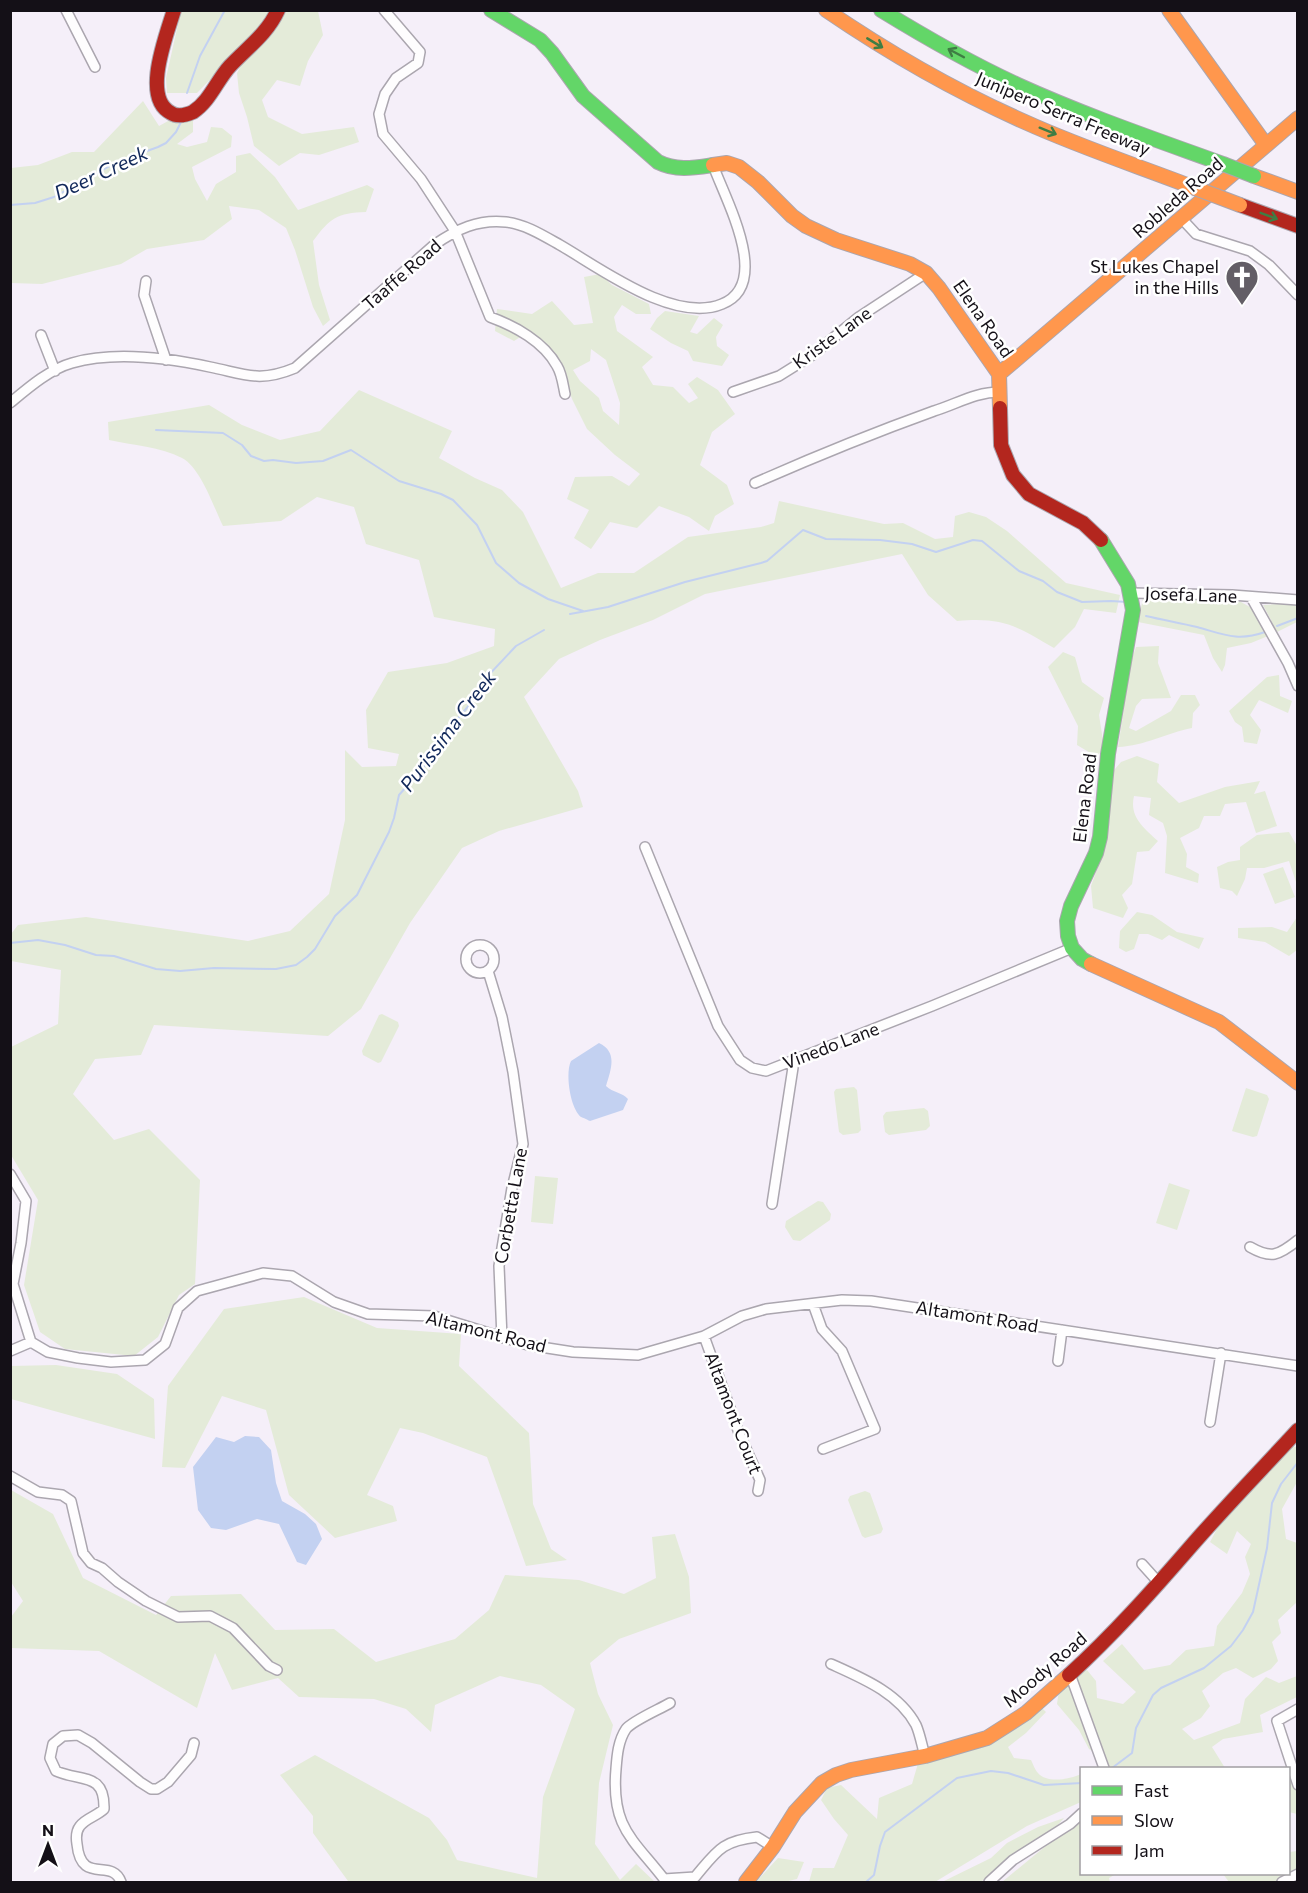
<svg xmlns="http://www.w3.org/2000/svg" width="1308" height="1893" font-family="Commissioner,sans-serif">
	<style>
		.green { fill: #e4ebd9; fill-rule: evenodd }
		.water { fill: #c3d1f1 }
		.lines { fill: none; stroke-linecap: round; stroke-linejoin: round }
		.stream { stroke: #c3d1f1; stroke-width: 2 }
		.street-casing { stroke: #aba6af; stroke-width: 12 }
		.fast-casing { stroke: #aba6af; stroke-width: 16 }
		.slow-casing { stroke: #aba6af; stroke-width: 16 }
		.jam-casing { stroke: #aba6af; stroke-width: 16 }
		.street { stroke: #fefdfe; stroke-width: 9 }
		.fast { stroke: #63d668; stroke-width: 14 }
		.slow { stroke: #ff974d; stroke-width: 14 }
		.jam { stroke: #b3261e; stroke-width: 14 }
		.fast-bridge-casing { stroke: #aba6af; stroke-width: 16; stroke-linecap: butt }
		.slow-bridge-casing { stroke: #aba6af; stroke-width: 16; stroke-linecap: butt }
		.fast-bridge { stroke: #63d668; stroke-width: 14 }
		.slow-bridge { stroke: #ff974d; stroke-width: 14 }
		.oneway { stroke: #3f7d44 }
		.labels { text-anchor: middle; stroke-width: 5; stroke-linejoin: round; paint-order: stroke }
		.street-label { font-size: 18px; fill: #141017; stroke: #fff }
		.poi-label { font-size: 18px; fill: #141017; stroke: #fff; text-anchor: end }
		.water-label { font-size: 20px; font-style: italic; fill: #11285a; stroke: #fff }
	</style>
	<rect width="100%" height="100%" fill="#f5eff9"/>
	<path class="green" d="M181 11H271L253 36 197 93H167L166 78Z
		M285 11H318L323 35 308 61 300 86 277 80 262 100 268 117 302 134 354 127 359 142 319 155 300 153 279 166 254 146 247 117 239 93 237 73 249 51 276 27Z
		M143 101 159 126 170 120 193 118V132L177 144 187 147 207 142 211 127 222 128 232 136 231 147 192 167 195 179 207 201 216 184 236 172V156L250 153 275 177 298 210 367 185 374 189 366 212C337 213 330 218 313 241L319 285 330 320 323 326 313 307 295 250 286 228 259 210 229 206 232 219 204 240 147 249 121 264 42 284 11 283V168L38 165 72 152H94Z
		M600 274 612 285 649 304 651 314H636L622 305 614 317 617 331 653 357 642 367 653 385 673 387 689 403 698 398 688 384 697 377 718 390 735 414 712 432 700 465 727 485 734 504 715 516 709 531 689 517 659 506 637 528 610 522 591 549 574 538 589 510 567 499 575 477 612 476 629 486 640 474 615 455 587 429 572 399 561 365 528 332 514 341 495 331 497 309 532 314 552 301 574 325 593 323 584 277ZM591 349 606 360 620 403 619 425 603 411 599 398 580 381 573 370 590 361Z
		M665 311 699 316 690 332 697 334 714 318 723 325 716 337 717 346 729 355 722 366 693 361 688 351 671 343 650 329 657 318Z
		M359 390 452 431 439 458 475 478 502 490 523 512 561 588 598 573H634L688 537 761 527 774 523 779 501 884 524 903 523 935 539 953 537 955 516 969 512 986 517 1007 531 1066 583 1120 595 1116 613 1084 609 1075 627 1054 648C1015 625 1002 617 957 621L928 595 902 554 705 594 653 620 600 640 559 659 524 697 578 791 583 807 499 831 462 848 410 923 361 1009 328 1036 154 1025 141 1055 95 1059 73 1094 114 1140 149 1129 200 1180 195 1284 179 1295 158 1337 134 1356 65 1349 40 1332 24 1285 38 1200 11 1155V1047L58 1024 61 970 11 961V934L18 925 86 917 248 941 290 931 329 894 345 820V750L362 767 396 766 399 754 368 748 366 710 388 672 447 663 494 646 495 629 434 617 419 560 366 544 354 507 317 497 281 521 223 526C214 508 201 468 182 458 161 447 132 445 109 440L108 422 209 405 242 425 280 440 320 431Z
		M1165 596 1241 602 1257 611 1268 636 1251 643 1227 648 1225 665 1222 672 1213 658 1204 635 1138 622 1143 598Z
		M1297 603V622L1277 632 1263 605Z
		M1159 646 1158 663 1171 698 1142 699 1136 706 1129 728 1136 731 1171 711 1181 695H1195L1200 705 1193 713 1192 728C1166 733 1145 746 1118 747L1124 709 1123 685 1136 647Z
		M1063 652 1075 657 1082 682 1104 698 1099 715 1104 747 1097 757 1077 745 1078 726 1048 667Z
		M1279 675 1280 696 1292 701 1288 713 1259 700 1250 715 1261 730 1257 744 1244 742 1242 727 1235 722 1229 711 1267 677Z
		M1137 756 1159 764 1157 782 1179 803 1225 787 1260 781 1254 794 1265 791 1277 826 1256 833 1246 802 1225 804 1220 816H1204L1199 828 1180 838 1187 854 1186 867 1199 874 1198 883 1165 873 1167 836 1163 823 1149 815 1151 798 1134 796C1129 817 1144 828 1158 841L1149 851 1137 852 1132 884 1122 895 1128 908 1123 918 1093 908 1091 886 1106 844 1110 816 1109 776 1121 762Z
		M1289 832 1297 846V885L1289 861 1264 868H1247L1245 879 1237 896 1232 891 1220 888 1217 867 1228 862 1240 860V847L1257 835Z
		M1283 867 1295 897 1275 904 1263 874Z
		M1137 912 1152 915 1177 932 1204 938 1199 949 1169 935 1162 940 1148 934H1139L1134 949 1126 952 1119 948 1120 931Z
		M1297 917V950L1289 956 1265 942 1238 938V928L1272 927 1287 932Z
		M382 1014 398 1022 399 1026 381 1062 378 1063 363 1055 362 1051 379 1015Z
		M854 1087 857 1090 861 1130 858 1133 843 1135 839 1132 834 1092 836 1089Z
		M1246 1088 1267 1095 1269 1099 1257 1136 1253 1137 1232 1131Z
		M924 1108 928 1111 930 1126 926 1130 889 1135 885 1132 883 1116 886 1112Z
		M535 1176 558 1178 553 1224 531 1222Z
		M1169 1183 1190 1190 1177 1230 1156 1223Z
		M818 1201 823 1202 831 1214 830 1220 800 1241 793 1240 785 1227 786 1221Z
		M304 1297 377 1328 461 1334 459 1366 529 1433 533 1504 551 1549 567 1560 526 1566 487 1457 423 1433 400 1428 367 1495 393 1506 397 1521 335 1538 289 1495 266 1410 222 1396 185 1468 162 1467 168 1386 224 1309Z
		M56 1365 117 1374 154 1399 155 1439 11 1399V1366Z
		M1291 1446 1297 1447V1482L1282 1509 1286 1539 1297 1543V1602L1278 1620 1281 1633 1272 1642 1278 1661 1271 1669 1253 1678 1236 1668 1223 1673 1202 1691 1210 1706 1201 1718 1182 1729 1194 1740 1240 1723 1245 1699 1266 1677 1279 1683 1297 1676V1697L1260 1715 1263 1732 1223 1739 1212 1747 1225 1768H1110L1105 1759 1089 1749 1079 1730 1057 1704 1060 1683 1087 1670 1096 1681 1097 1698 1123 1704 1136 1692 1103 1661 1122 1644 1144 1670 1170 1665 1186 1650 1214 1646 1217 1626 1242 1593 1250 1574 1245 1557 1251 1544 1237 1531 1227 1554 1210 1542 1219 1525 1243 1497 1262 1480Z
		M11 1490 53 1514 83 1578 156 1615 171 1596 241 1594 275 1630 334 1629 376 1662 455 1639 489 1610 505 1575 579 1580 624 1594 656 1578 652 1537 675 1534 689 1577 691 1613 619 1639 590 1663 598 1694 613 1725 599 1783 595 1844 620 1880 636 1864 655 1882 348 1881 313 1833V1816L280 1775 315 1755 429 1818 447 1840 457 1860 537 1878 543 1797 575 1709 541 1685 500 1676 435 1705 431 1732 406 1709 374 1699 299 1697 278 1678 232 1690 215 1653 197 1708 99 1651 11 1648V1617L23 1601 11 1582Z
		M865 1491 870 1493 883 1529 881 1533 865 1538 862 1536 848 1500 850 1496Z
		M1039 1705 1046 1712 1026 1733 1008 1747 1014 1758 1031 1760C1033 1764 1035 1770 1038 1773 1047 1784 1071 1779 1081 1774V1802L1027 1826 935 1882H809L813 1868H834L848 1835 834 1819 821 1800 827 1788 841 1785 877 1819 879 1798 912 1784 919 1760 945 1753Z
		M1289 1774H1291L1297 1785V1814L1289 1812Z
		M1081 1817 1082 1874H1116L1109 1878 1110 1882H1002Z
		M1064 1818C1050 1834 1036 1850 1019 1862 1007 1871 991 1871 981 1882H942L991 1858 1007 1843 1038 1827Z
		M1297 1851V1882H1229L1223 1874H1288L1289 1852Z
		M778 1858 804 1862 797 1879 784 1882H756Z"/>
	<path class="water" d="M599 1043C618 1052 611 1069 606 1086 613 1093 622 1092 628 1099L623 1110 590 1121C590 1121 582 1117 581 1117 570 1108 565 1073 571 1061Z
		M245 1436 259 1437 271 1450 276 1483 282 1501 305 1514 316 1524 322 1539 306 1565 297 1562 279 1524 257 1519 226 1530 211 1528 198 1510 193 1467 216 1437 234 1442Z"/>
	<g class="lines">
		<path class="stream" d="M187 93 200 56 225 10
			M10 205 35 203 54 197 117 162 158 147 166 143 176 132 181 122
			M156 430 223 433 242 445 251 456 264 461 273 460 296 463 323 461 351 450 399 481 441 494 453 500 477 525 496 563 519 583 548 599 583 611
			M570 614 608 607 685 582 761 563 767 561 803 530 826 539 880 540 912 544 936 552 973 540 982 541 1019 571 1043 581 1057 592 1082 602 1111 601 1127 602
			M1146 616C1163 620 1180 623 1197 627 1223 634 1237 642 1265 632
			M1277 626 1298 618
			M10 943 38 940 65 945 96 955 114 956 156 969 180 971 214 968 276 969 296 965 307 957 315 949 335 916 357 895 389 832 394 818 399 795 435 754 448 730 471 703 485 679 516 646 544 630
			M1112 1768 1132 1753 1136 1728 1153 1695 1161 1688 1204 1668 1231 1646 1243 1630 1253 1612 1267 1548 1272 1503 1281 1484 1298 1462
			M866 1882 874 1875 880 1846 885 1832 957 1778 991 1771 1008 1773 1044 1785 1082 1783"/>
		<defs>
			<path id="street" d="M66 10 95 67
				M384 10 420 52 418 63 396 78 385 94 379 114 383 134 421 179 455 231 490 317C515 326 544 342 557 366 562 374 563 385 565 394
				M1182 219 1196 234 1250 251 1269 265 1298 295
				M146 281 144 295 166 360
				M41 335 55 371
				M733 392 779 376 811 356 859 317 926 273
				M10 403C28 388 50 369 72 363 114 351 168 358 210 367 245 374 259 383 295 368L434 245C457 229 478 219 506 222 525 224 544 236 560 245 600 268 674 324 722 304 773 284 725 199 713 165
				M755 483C814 457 873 433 934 411 957 404 975 392 1000 392
				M1131 593 1232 595 1298 600
				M1251 597 1288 663 1298 686
				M645 847 718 1026 740 1060 752 1068 766 1071 932 1006 1072 948
				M466 959a14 14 0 1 1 28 0a14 14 0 1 1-28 0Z
				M488 971 502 1017 513 1072 523 1144 512 1188 499 1266 502 1338
				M10 1174 26 1201 21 1243 13 1284 31 1342 48 1352 78 1358 111 1362 145 1360 165 1344 178 1308 197 1291 263 1273 292 1276 334 1302 368 1314 434 1316 528 1345 573 1352 638 1355 704 1336 742 1316 766 1309 842 1300 871 1301 1298 1366
				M772 1204 794 1061
				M1250 1247C1271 1259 1278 1256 1298 1240
				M813 1304 822 1329 842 1351 875 1429 823 1449
				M704 1336 739 1433 760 1480 758 1491
				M10 1351 31 1342
				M1058 1361 1062 1330
				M1210 1422 1221 1353
				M10 1476 38 1492 62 1495 71 1501 83 1553 91 1563 102 1568 118 1582 146 1601 178 1617 210 1616 233 1628 269 1666 277 1670
				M1142 1564 1160 1584
				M831 1664C862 1678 899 1693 916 1725 920 1734 922 1746 925 1756
				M1070 1674 1104 1768
				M670 1703C660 1709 632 1721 626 1729 618 1741 617 1756 616 1769 611 1827 632 1838 664 1879L695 1877C717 1851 721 1841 757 1837L773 1847
				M1298 1709 1277 1721 1298 1785
				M121 1882C112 1857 81 1886 77 1844 76 1838 76 1831 80 1826 86 1818 97 1816 104 1809 105 1772 81 1782 56 1771L50 1758 53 1744 63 1736 78 1735 92 1743 140 1782 151 1789H157L168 1782 191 1755 194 1743
				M989 1882 1013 1860 1070 1824 1082 1813
				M1282 1882 1298 1874"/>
			<path id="fast" d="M491 10 540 40 552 53 583 96 658 162C676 171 693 168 713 165
				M881 10C925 37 970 63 1018 85 1084 115 1154 139 1223 164
				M1091 964 1082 959 1072 948 1068 936 1067 921 1071 906 1096 853 1100 837 1108 754 1133 610 1128 584 1101 540"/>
			<path id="slow" d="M826 10C889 53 955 91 1025 122 1080 147 1138 166 1195 188
				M1169 10 1266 145
				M713 165 727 163 739 167 758 182 792 216 806 226 836 240 910 264 926 273 939 288 999 374 1000 408
				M1254 176 1298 192
				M999 374 1298 118
				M1091 964 1219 1022 1298 1083
				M746 1882 773 1847 795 1812 822 1783 836 1775 851 1770 925 1756 987 1738 1026 1713 1069 1675"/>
			<path id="jam" d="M174 10C167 34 141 98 171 113 177 117 186 115 193 112 210 101 217 80 230 66 248 47 267 34 278 10
				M1240 205 1298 226
				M1000 408 1001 445 1013 475 1029 494 1083 523 1101 540
				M1069 1675C1114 1634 1153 1590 1192 1545 1226 1506 1263 1468 1298 1430"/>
		</defs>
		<use href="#street" class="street-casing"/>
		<use href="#fast" class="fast-casing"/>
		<use href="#slow" class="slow-casing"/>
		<use href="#jam" class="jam-casing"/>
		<use href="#street" class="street"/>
		<use href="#fast" class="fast"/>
		<use href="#slow" class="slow"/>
		<use href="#jam" class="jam"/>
		<defs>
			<path id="fast-bridge" d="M1223 164 1254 176"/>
			<path id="slow-bridge" d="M1195 188 1240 205"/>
		</defs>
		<use href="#fast-bridge" class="fast-bridge-casing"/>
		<use href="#slow-bridge" class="slow-bridge-casing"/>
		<use href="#fast-bridge" class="fast-bridge"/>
		<use href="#slow-bridge" class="slow-bridge"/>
	</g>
	<defs><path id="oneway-shaft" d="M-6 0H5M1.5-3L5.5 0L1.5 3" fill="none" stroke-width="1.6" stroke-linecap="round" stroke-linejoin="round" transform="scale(1.5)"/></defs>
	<g class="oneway">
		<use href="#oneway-shaft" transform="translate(875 43) rotate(31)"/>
		<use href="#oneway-shaft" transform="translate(956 53) rotate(-152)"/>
		<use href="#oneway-shaft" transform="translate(1048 131) rotate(22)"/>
		<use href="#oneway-shaft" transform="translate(1269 216) rotate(21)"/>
	</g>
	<defs>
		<symbol id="church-pin" viewBox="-11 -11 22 30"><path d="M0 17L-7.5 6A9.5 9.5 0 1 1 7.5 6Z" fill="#635e66" stroke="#fff"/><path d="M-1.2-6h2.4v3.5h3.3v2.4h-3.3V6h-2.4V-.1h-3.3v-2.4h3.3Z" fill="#fff"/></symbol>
	</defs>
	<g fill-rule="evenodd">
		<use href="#church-pin" x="1223" y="258" width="38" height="52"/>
	</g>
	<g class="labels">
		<g class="street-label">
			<text transform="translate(1063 114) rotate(23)" y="6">Junipero Serra Freeway</text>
			<text transform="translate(1178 198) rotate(-41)" y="6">Robleda Road</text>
			<text transform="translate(402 275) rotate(-41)" y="6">Taaffe Road</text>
			<text transform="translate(983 319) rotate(55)" y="6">Elena Road</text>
			<text transform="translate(832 338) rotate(-36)" y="6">Kriste Lane</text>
			<text transform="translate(1191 595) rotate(2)" y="6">Josefa Lane</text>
			<text transform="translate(1085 798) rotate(-83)" y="6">Elena Road</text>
			<text transform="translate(831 1046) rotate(-21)" y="6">Vinedo Lane</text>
			<text transform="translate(511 1206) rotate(-80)" y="6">Corbetta Lane</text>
			<text transform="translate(977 1317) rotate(9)" y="6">Altamont Road</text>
			<text transform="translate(486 1332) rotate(14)" y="6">Altamont Road</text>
			<text transform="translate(733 1413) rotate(69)" y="6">Altamont Court</text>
			<text transform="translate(1045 1670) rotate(-41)" y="6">Moody Road</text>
		</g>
		<g class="poi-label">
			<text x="1219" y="273">St Lukes Chapel<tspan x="1219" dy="21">in the Hills</tspan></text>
		</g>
		<g class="water-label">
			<text transform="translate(101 173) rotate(-25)" y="7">Deer Creek</text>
			<text transform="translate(448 731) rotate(-53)" y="7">Purissima Creek</text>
		</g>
	</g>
	<rect width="1308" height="1893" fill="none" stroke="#141017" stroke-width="24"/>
	<rect x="1080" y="1767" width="210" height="108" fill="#ffffff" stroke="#a19fa2" stroke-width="1.5"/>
	<rect x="1092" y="1786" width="30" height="9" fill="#63d668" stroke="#a19fa2" stroke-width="1.5"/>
	<text x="1134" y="1797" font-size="18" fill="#141017">Fast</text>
	<rect x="1092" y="1816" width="30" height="9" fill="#ff974d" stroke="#a19fa2" stroke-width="1.5"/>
	<text x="1134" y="1827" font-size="18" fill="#141017">Slow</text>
	<rect x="1092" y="1846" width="30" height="9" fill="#b3261e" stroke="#a19fa2" stroke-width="1.5"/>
	<text x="1134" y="1857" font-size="18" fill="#141017">Jam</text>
	<g transform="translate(48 1845)" stroke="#ffffff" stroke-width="4.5" paint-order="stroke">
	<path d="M0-4.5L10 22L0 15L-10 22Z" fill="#141017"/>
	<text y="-9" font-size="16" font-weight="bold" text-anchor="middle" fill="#141017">N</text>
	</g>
</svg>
